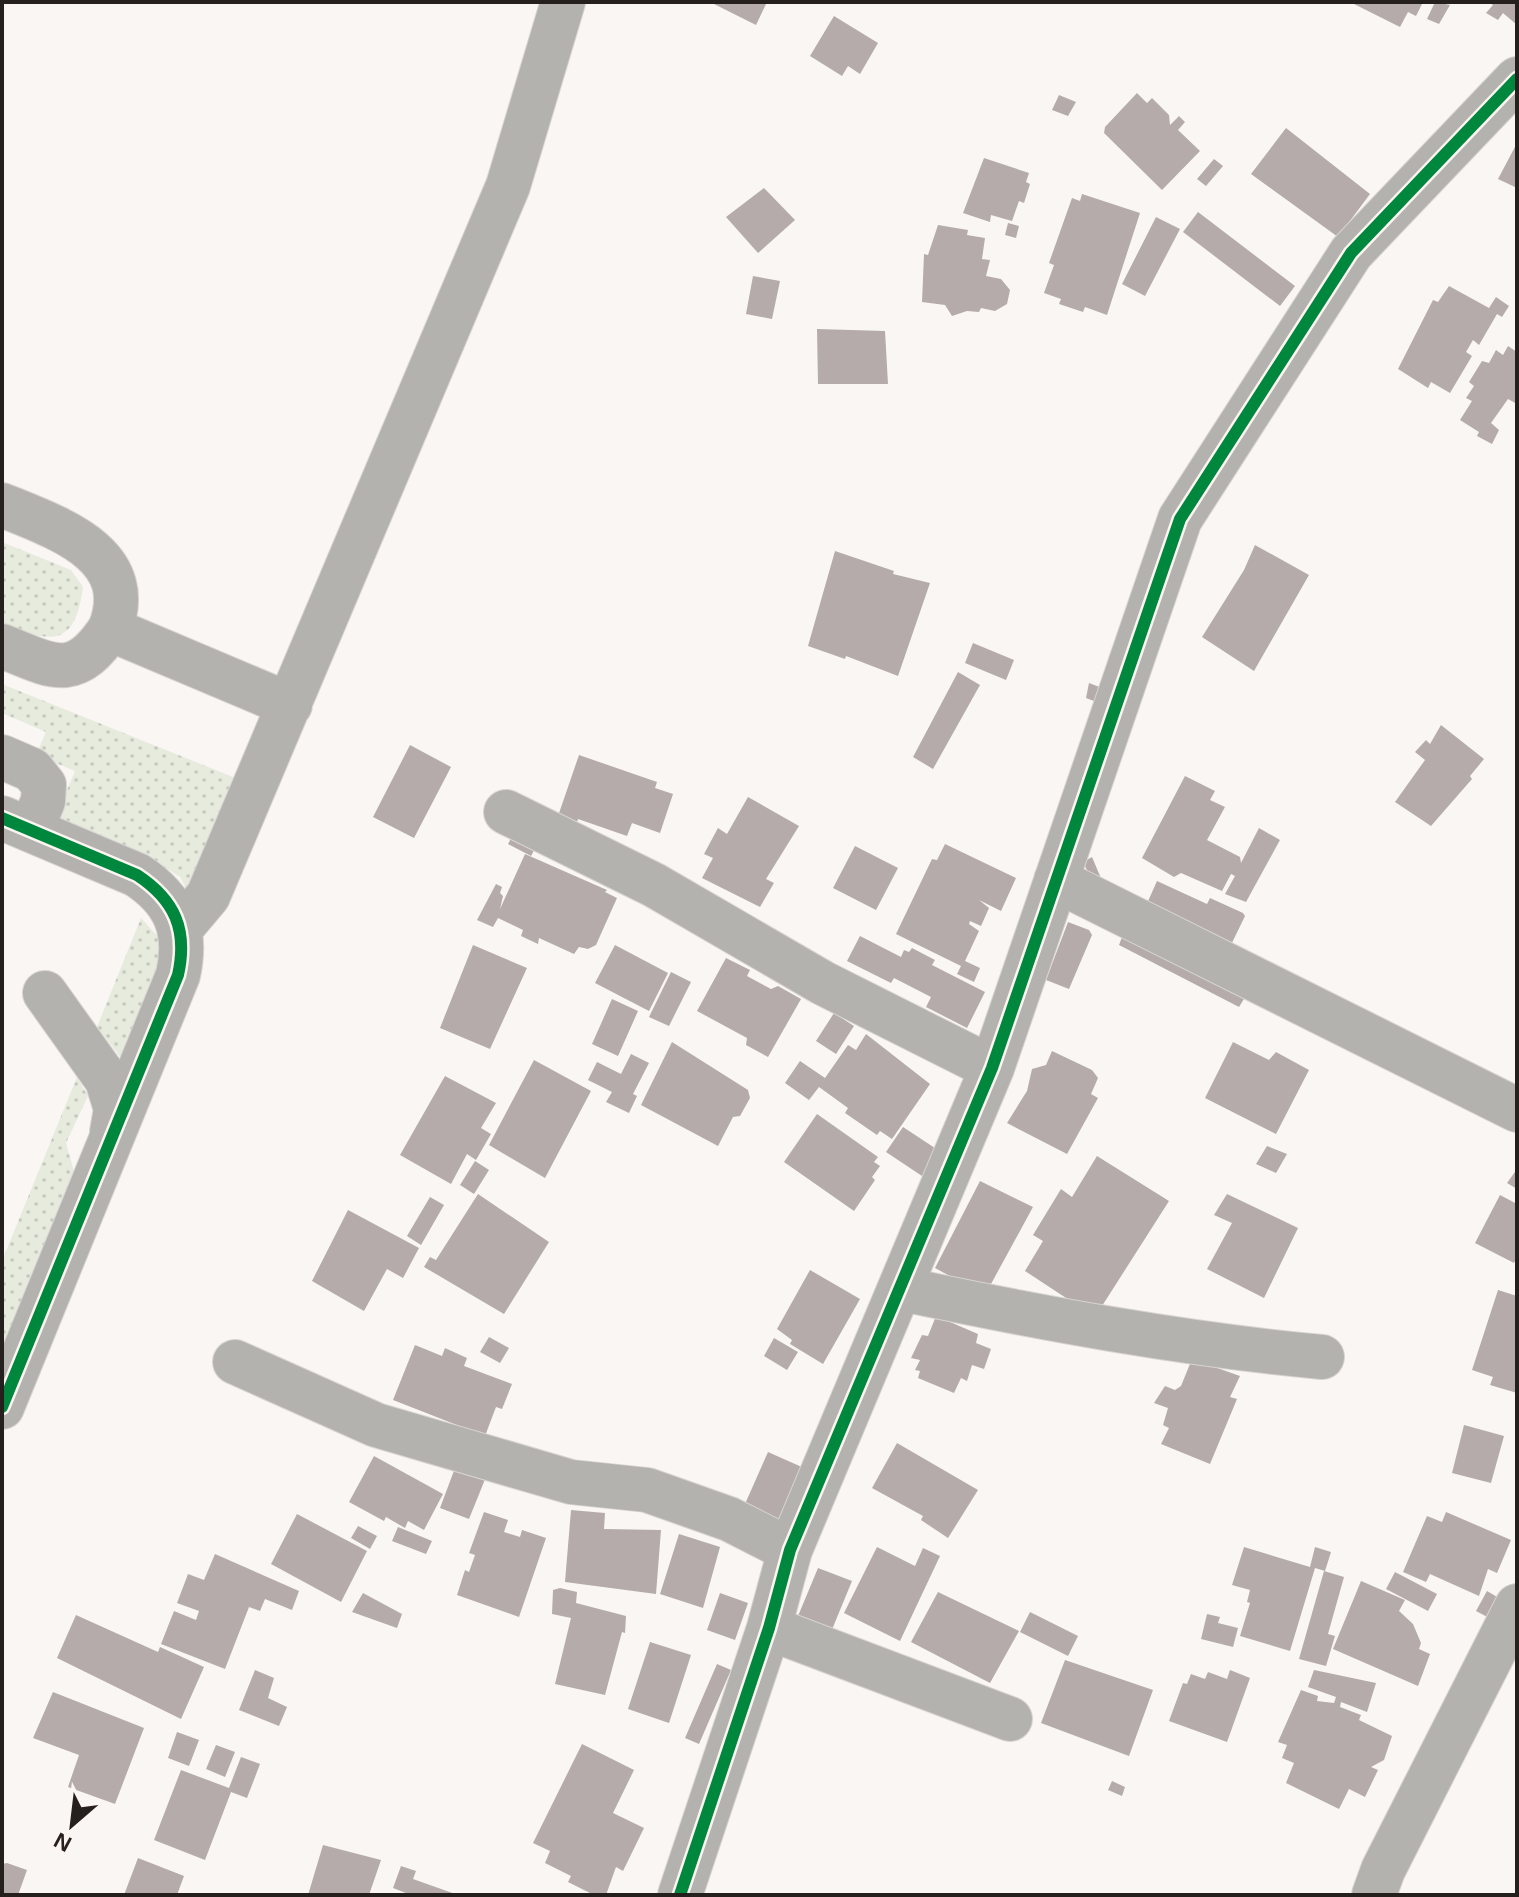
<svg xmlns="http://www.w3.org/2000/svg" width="1519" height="1897" font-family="Arial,sans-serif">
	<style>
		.grass { fill: url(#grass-dots) }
		.building { fill: #b4abaa }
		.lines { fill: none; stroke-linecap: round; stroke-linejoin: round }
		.minor-casing { stroke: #d7d4d2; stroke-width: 46 }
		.minor { stroke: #b4b2ae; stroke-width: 44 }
		.cycleway-casing { stroke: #fdf5f1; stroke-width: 17 }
		.cycleway { stroke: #00873e; stroke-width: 12 }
	</style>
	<defs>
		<pattern id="grass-dots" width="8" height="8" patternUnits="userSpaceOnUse" patternTransform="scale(2)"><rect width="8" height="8" fill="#e7ebde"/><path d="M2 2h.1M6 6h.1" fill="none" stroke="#c6c9be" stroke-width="1.8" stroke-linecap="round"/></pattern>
	</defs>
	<rect width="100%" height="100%" fill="#faf6f4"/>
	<path class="grass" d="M2 542 71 570 83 587C75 649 50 643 2 623Z
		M2 684 243 781 191 898 180 877 155 861 56 816 75 771 36 755 46 732 2 713Z
		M141 918 162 941V956L121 1058 97 1027Z
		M77 1077 88 1096 66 1143 77 1182 2 1359V1261Z"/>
	<path class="building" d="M710 2H767L756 25Z
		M1350 2H1423L1416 16 1408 12 1400 27Z
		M1435 2 1450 5 1439 24 1427 19Z
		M1488 2H1517V25L1503 13 1498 20 1486 13 1493 5Z
		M834 16 878 43 860 74 848 66 842 76 810 56Z
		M1137 93 1147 103 1152 98 1169 115 1170 125 1179 116 1185 122 1178 130 1200 151 1162 190 1104 133 1105 127Z
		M1059 95 1076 102 1068 116 1052 110Z
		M1286 128 1370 194 1338 237 1251 174Z
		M1517 143V188L1498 179Z
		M984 158 1029 173 1026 182 1030 184 1024 203 1019 201 1012 221 991 215 990 222 963 213Z
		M1214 159 1223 166 1206 186 1197 179Z
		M764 188 795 220 758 253 726 217Z
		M1082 194 1140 213 1107 315 1085 307 1083 312 1059 304 1061 299 1044 293 1054 265 1049 263 1072 198 1080 201Z
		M1198 212 1295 286 1280 306 1183 232Z
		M1156 217 1180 229 1145 296 1122 284Z
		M1008 223 1019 226 1016 238 1005 235Z
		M938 225 968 230 967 235 985 238 982 259 990 260 986 276 1001 279 1010 290 1007 304 995 311 981 308 979 312 967 311 952 316 945 305 922 302 924 254 928 255Z
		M753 276 780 281 772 319 746 314Z
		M1449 286 1489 308 1496 297 1509 306 1502 317 1497 314 1479 345 1473 340 1466 352 1472 356 1450 393 1431 382 1428 388 1398 369 1433 300 1438 302Z
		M817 329 885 331 888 384H818Z
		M1508 346 1517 352V404L1508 399 1491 423 1499 430 1492 444 1477 436 1479 432 1460 420 1472 401 1466 398 1474 386 1469 382 1482 361 1489 363 1496 350 1503 355Z
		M1255 545 1309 575 1254 671 1202 637 1244 570Z
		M835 551 894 571 893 574 930 583 898 676 846 656 845 659 808 646Z
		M973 643 1014 660 1006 680 965 663Z
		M958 672 980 685 933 769 913 757Z
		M1089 683 1107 690 1102 704 1086 698Z
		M1441 725 1484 759 1470 776 1472 779 1431 826 1395 802 1425 760 1415 752 1426 740 1430 744Z
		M410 745 451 767 414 838 373 817Z
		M579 755 657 782 655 788 673 794 660 833 632 823 627 836 578 819 576 826 557 819Z
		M1185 776 1215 791 1210 800 1225 807 1207 840 1240 857 1241 863 1259 828 1280 840 1246 902 1225 894 1235 876 1231 874 1222 891 1181 873 1174 877 1142 858Z
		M748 797 799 826 766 879 774 883 760 907 702 878 713 858 704 854 718 828 727 834Z
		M517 827 540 839 531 856 508 844Z
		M945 844 1016 878 1001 911 979 900 989 908 981 926 970 921 969 924 979 931 965 961 980 968 974 982 957 974 961 966 896 934 932 859 937 860Z
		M855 846 898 868 876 910 833 888Z
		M525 854 607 890 605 892 617 898 596 945 588 949 579 947 574 954 539 938 538 944 521 936 523 930 498 918 493 927 477 920 496 884 502 887 500 893 503 896 500 909Z
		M1092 857 1103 883 1094 885 1083 862Z
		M1157 881 1207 904 1210 898 1243 913 1245 916 1229 949 1145 908Z
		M1068 922 1089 930 1092 935 1069 989 1046 980Z
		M1127 924 1252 986 1239 1007 1119 945Z
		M860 936 901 957 904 950 909 952 912 948 935 960 932 965 985 992 967 1028 926 1007 931 997 894 978 891 983 847 961Z
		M473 945 527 968 490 1049 440 1028Z
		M615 945 668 973 649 1011 595 983Z
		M726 958 750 970 747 976 771 989 778 986 801 999 768 1057 746 1045 747 1038 697 1011Z
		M671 972 691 982 669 1026 649 1017Z
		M612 999 638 1011 618 1056 592 1044Z
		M834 1013 854 1026 836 1054 816 1041Z
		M866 1034 930 1084 892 1139 880 1131 877 1135 845 1113 848 1108 819 1087 809 1100 785 1083 800 1061 825 1078 848 1045 856 1050Z
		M672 1042 748 1090 750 1098 740 1116 733 1117 718 1146 641 1105Z
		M1233 1042 1269 1060 1276 1052 1309 1070 1276 1134 1205 1098Z
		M1052 1051 1092 1070 1098 1078 1091 1094 1098 1098 1067 1154 1007 1123 1027 1091 1032 1069 1046 1065Z
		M631 1054 649 1063 633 1094 637 1096 629 1113 606 1102 612 1092 588 1080 597 1062 621 1074Z
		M534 1060 591 1091 545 1178 489 1145Z
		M445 1076 496 1103 481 1128 491 1134 476 1160 467 1154 451 1184 400 1155Z
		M817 1114 878 1157 874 1162 880 1166 872 1177 875 1180 854 1211 784 1162Z
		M903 1127 947 1156 931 1182 886 1152Z
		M1267 1146 1287 1154 1276 1173 1256 1164Z
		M1097 1156 1169 1201 1095 1317 1025 1271 1043 1241 1033 1235 1061 1189 1072 1197Z
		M475 1161 489 1170 474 1194 460 1185Z
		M1517 1169V1189L1507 1183Z
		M980 1181 1033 1207 985 1295 935 1268Z
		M478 1194 549 1242 504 1314 424 1267 430 1257 436 1260Z
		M1227 1194 1298 1228 1264 1298 1207 1269 1232 1223 1214 1215Z
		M1500 1195 1517 1204V1256L1514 1263 1475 1243Z
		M430 1197 444 1205 421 1245 407 1236Z
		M348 1210 419 1248 403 1278 387 1269 364 1311 312 1281Z
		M810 1270 860 1299 823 1364 790 1344 792 1340 777 1329Z
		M1498 1290 1517 1296V1393L1490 1385 1493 1377 1472 1370Z
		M936 1316 978 1334 976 1343 991 1349 984 1369 972 1365 967 1381 961 1378 954 1393 918 1378 920 1371 915 1370 920 1360 911 1358 922 1335 928 1336Z
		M489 1337 509 1348 500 1363 480 1352Z
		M774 1338 798 1352 787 1370 764 1356Z
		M415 1345 442 1356 445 1348 467 1358 464 1366 512 1384 502 1409 496 1407 485 1436 393 1400Z
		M1192 1359 1240 1376 1230 1397 1237 1399 1210 1464 1161 1444 1169 1428 1163 1425 1168 1408 1154 1403 1165 1386 1175 1390 1181 1386Z
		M1464 1425 1504 1436 1491 1483 1452 1473Z
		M897 1443 978 1490 948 1538 921 1520 923 1516 872 1488Z
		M768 1452 813 1472 790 1545 745 1504Z
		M374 1456 443 1494 424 1530 408 1521 405 1528 386 1517 384 1521 349 1502Z
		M458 1460 488 1472 469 1519 440 1508Z
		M571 1510 605 1513 604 1529 661 1530 656 1594 565 1582Z
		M484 1512 508 1520 504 1532 520 1537 522 1530 546 1538 519 1617 457 1595 465 1570 469 1572 475 1555 469 1553Z
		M1446 1512 1511 1540 1497 1573 1488 1569 1479 1596 1430 1574 1426 1582 1403 1572 1427 1516 1442 1522Z
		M297 1514 367 1551 341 1602 271 1564Z
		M358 1526 377 1536 370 1549 351 1538Z
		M398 1527 432 1541 426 1554 392 1541Z
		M679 1534 720 1547 703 1608 660 1594Z
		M877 1547 915 1566 923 1548 940 1556 900 1641 844 1613Z
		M1244 1547 1310 1567 1315 1547 1331 1552 1325 1571 1315 1568 1290 1651 1240 1636 1250 1603 1247 1602 1250 1590 1232 1585Z
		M215 1554 299 1591 292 1610 265 1599 260 1611 249 1607 225 1669 161 1644 174 1611 196 1620 199 1611 177 1603 188 1574 204 1580Z
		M818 1568 852 1581 831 1632 798 1616Z
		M1324 1571 1344 1577 1328 1634 1335 1636 1326 1666 1299 1659Z
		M1395 1572 1437 1594 1428 1611 1386 1589Z
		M1361 1581 1405 1600 1399 1611 1413 1624 1421 1643 1419 1649 1430 1654 1418 1686 1333 1649Z
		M560 1588 577 1592 576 1603 626 1616 625 1633 622 1632 605 1695 555 1684 571 1618 552 1614 553 1590Z
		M1487 1591 1504 1601 1493 1620 1476 1611Z
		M938 1592 1019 1631 990 1683 911 1642Z
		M363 1593 402 1614 397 1628 352 1612Z
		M720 1593 748 1603 735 1640 707 1630Z
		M1030 1612 1078 1636 1068 1656 1020 1632Z
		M1207 1614 1220 1617 1218 1623 1238 1628 1233 1647 1201 1639Z
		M76 1615 158 1652 160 1647 204 1667 181 1719 57 1658Z
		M650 1642 691 1655 669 1723 628 1709Z
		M1065 1660 1153 1690 1129 1756 1041 1723Z
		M717 1664 731 1670 699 1744 685 1738Z
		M255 1670 274 1678 268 1698 287 1707 279 1726 239 1710Z
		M1230 1670 1250 1678 1227 1742 1169 1721 1183 1683 1187 1684 1191 1674 1205 1679 1208 1672 1227 1679Z
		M1314 1670 1376 1683 1367 1712 1341 1702 1340 1707 1361 1715 1359 1720 1392 1736 1384 1760 1371 1767 1378 1770 1365 1797 1349 1789 1339 1809 1286 1783 1294 1763 1282 1758 1287 1745 1278 1742 1301 1690 1318 1696 1317 1701 1334 1703 1336 1697 1308 1687Z
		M53 1692 144 1728 115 1804 68 1787 79 1755 33 1738Z
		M177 1732 199 1740 189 1766 168 1758Z
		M582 1744 634 1770 613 1813 644 1828 623 1871 616 1867 606 1895H594L568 1882 571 1876 545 1863 550 1851 533 1843Z
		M216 1745 235 1752 225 1777 206 1769Z
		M241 1757 260 1764 247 1798 231 1792 205 1860 154 1840 181 1770 229 1788Z
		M1112 1781 1125 1787 1122 1796 1108 1790Z
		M323 1845 381 1860 369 1895H308Z
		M138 1858 184 1876 177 1895H124Z
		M7 1863 27 1870 18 1895H2V1864Z
		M401 1866 416 1871 413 1879 458 1895H411L393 1888Z"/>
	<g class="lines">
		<defs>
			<path id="minor" d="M2 505C58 528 139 554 110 629L290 705
				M2 646C53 667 75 682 110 629
				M2 757 32 770 44 785 43 801 31 830
				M506 812 654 885 823 983 992 1068
				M2 818 137 875C175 900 188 930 178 975L2 1407
				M1056 880 1517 1110
				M181 928 208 896 508 186 563 2
				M45 993 107 1080 116 1109 112 1132
				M902 1289C1041 1318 1181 1344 1322 1357
				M235 1362 376 1425 571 1482 647 1490 729 1519 790 1550
				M769 1628 1010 1719
				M680 1895 769 1628 790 1550 992 1068 1180 519 1351 253 1517 79
				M1374 1895 1383 1870 1517 1606"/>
		</defs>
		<use href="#minor" class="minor-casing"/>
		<use href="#minor" class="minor"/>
		<defs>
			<path id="cycleway" d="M2 818 137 875C175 900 188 930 178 975L2 1407
				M680 1895 769 1628 790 1550 992 1068 1180 519 1351 253 1517 79"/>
		</defs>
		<use href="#cycleway" class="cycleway-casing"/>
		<use href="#cycleway" class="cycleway"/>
	</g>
	<rect width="1519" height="1897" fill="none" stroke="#251f1d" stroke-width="8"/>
	<g transform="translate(72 1825) rotate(208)" stroke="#fdf5f1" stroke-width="6" paint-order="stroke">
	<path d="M0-6L14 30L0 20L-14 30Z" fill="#251f1d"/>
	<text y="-12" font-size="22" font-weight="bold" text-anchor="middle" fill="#251f1d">N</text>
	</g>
</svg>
